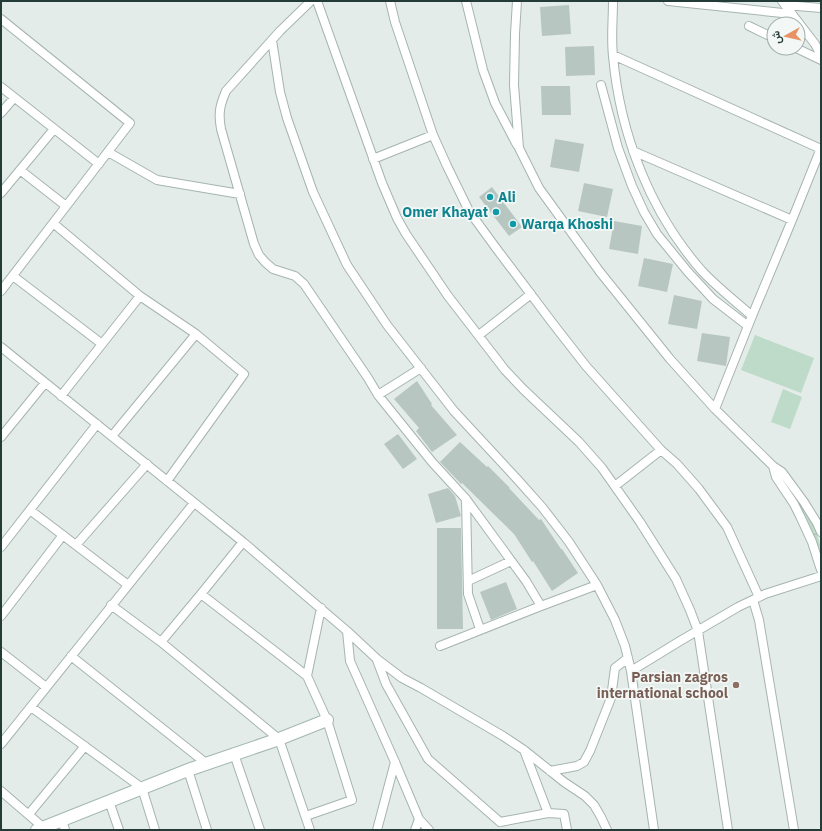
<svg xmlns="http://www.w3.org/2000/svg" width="822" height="831" font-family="'IBM Plex Sans',Vazirmatn,sans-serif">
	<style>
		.green { fill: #bddbc8 }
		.forest { fill: url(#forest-crowns) }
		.building { fill: #b8c6c2 }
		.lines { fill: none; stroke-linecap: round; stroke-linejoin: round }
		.street-casing { stroke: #a6b4b0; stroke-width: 10 }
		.secondary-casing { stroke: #a2b7b1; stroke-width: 14 }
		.street { stroke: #fff; stroke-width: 8 }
		.secondary { stroke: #fff; stroke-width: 12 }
		.culture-dot { fill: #0f9aa8; stroke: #f3f8f6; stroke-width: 1.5 }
		.education-dot { fill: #8d6e63; stroke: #f3f8f6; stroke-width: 1.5 }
		.labels { text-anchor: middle; stroke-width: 3.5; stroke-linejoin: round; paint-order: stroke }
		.culture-label { font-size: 14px; font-weight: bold; fill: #0d838f; stroke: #f3f8f6; text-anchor: start }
		.education-label { font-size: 14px; font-weight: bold; fill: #785e54; stroke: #f3f8f6; text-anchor: end }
	</style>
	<defs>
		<pattern id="forest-crowns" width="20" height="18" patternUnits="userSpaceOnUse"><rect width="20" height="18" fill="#bddbc8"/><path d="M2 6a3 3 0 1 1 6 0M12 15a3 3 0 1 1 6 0" fill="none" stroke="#a2bdad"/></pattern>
	</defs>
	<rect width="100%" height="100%" fill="#e3ece9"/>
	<path class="green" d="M755 335 814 358 801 393 741 370Z
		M783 389 802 397 790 429 771 422Z"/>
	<path class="forest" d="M786 484C800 503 821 530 821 555L810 527 804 515Z"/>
	<path class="building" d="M569 5 571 34 542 36 540 7Z
		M594 46 595 75 566 76 565 47Z
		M541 86H570L571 115H542Z
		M555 139 584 144 579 172 550 167Z
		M584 183 613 189 607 217 578 211Z
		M492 187 522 227 509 236 479 197Z
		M614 221 642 226 638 254 609 249Z
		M644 258 673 264 667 292 638 286Z
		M674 295 702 301 697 329 668 324Z
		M702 333 730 337 726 366 697 361Z
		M417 381 432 404 431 405 457 435 432 452 416 431 419 428 394 399Z
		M398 434 417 459 403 469 384 444Z
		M460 442 487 467 488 466 510 488H509L539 520 541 519 561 549H562L578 573 552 591 533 561 532 562 514 534 462 483 461 484 440 462Z
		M448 488 455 496 461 516 436 523 428 494Z
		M437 528H461L463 629H437Z
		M506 582 517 609 491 620 480 592Z"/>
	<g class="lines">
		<defs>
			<path id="street" d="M311 1 280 31 226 91C220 105 218 113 221 129L254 244 259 255 265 262 273 269 295 276 304 284 368 378 378 395 432 462 466 499 526 581 541 606
				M317 1 382 183 397 218 406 234 448 296 505 370 523 389 579 442 602 468 640 522 676 579 690 610 698 631 728 830
				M390 1 395 22 433 135 447 166 469 211 496 248 554 325 586 366 661 450 677 464 699 489 727 527 759 597
				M466 1 483 70 495 103 517 145
				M517 1 515 34 514 85 519 148 539 188 600 272 670 359 715 409 773 466 782 472 804 502 817 523 821 532
				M613 1C613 19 611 38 613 56 620 134 650 212 702 271 717 287 735 301 752 316
				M668 1 792 14
				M782 1 815 44 821 55
				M785 5 821 8
				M1 19 130 123 1 291
				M749 26 774 38
				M272 40 280 92 287 118 313 192 347 265 387 325 454 411 517 479 542 507 569 542 597 585 615 620 625 646 631 671 654 830
				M796 48 821 60
				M613 55 821 149
				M601 85 618 148 632 186 644 212 657 234 688 272 713 299 748 326
				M1 87 99 164
				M1 113 14 98
				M633 151 792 220
				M108 152 157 180 240 194
				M373 159 433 135
				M20 170 66 206
				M1 193 54 129
				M53 223 140 296 196 334 244 374 167 481
				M13 276 102 344
				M479 335 531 294
				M1 347 243 542 347 631 350 661 395 762 419 819 429 830
				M378 395 421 368
				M61 396 140 296
				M715 409 752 316 792 220 821 148
				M112 436 196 334
				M1 437 45 383
				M773 466 776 477 794 504 800 516 812 542 821 570
				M615 486 661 450
				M466 499 468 594 480 629
				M30 510 128 585
				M76 545 147 464
				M1 547 97 424
				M468 581 511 561
				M201 594 307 676
				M753 600 759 620 794 830
				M111 605 161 642 279 739 310 830
				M1 616 63 535
				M347 631 377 659 402 678 421 688 503 736 524 750 564 782 585 796 594 805 601 817 607 830
				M161 642 201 594 243 542
				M440 646 541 606 597 585
				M1 652 46 687
				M71 656 207 764
				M377 660 386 684 428 759 500 822
				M631 671 680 641 738 607 765 594 821 576
				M31 707 142 788 155 830
				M1 744 194 503
				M524 750 548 813
				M234 754 260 830
				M188 770 207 830
				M550 771 577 766 584 762 590 751 611 698 615 668 628 658
				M1 791 44 828
				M109 801 119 830
				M29 814 85 746
				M306 816 352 800 327 720 307 676 321 608
				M62 820 65 830
				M500 822 548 813 564 814 567 830
				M377 830 395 762
				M415 830 419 819"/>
			<path id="secondary" d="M37 830 188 770 279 739 327 720"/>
		</defs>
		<use href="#street" class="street-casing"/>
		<use href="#secondary" class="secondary-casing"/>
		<use href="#street" class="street"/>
		<use href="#secondary" class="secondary"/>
	</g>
	<g class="culture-dot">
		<circle cx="490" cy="197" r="4"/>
		<circle cx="496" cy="212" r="4"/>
		<circle cx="513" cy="224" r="4"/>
	</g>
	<circle class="education-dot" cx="736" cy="685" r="4"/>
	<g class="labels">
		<g class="culture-label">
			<text x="498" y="202">Ali</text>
			<text x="488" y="217" text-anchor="end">Omer Khayat</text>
			<text x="521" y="229">Warqa Khoshi</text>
		</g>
		<g class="education-label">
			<text x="728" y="682">Parsian zagros<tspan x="728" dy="16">international school</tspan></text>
		</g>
	</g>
	<rect width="822" height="831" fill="none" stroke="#243c38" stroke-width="4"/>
	<g transform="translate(786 36) rotate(262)"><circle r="19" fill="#f3f8f6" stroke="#a0adaa"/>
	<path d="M0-3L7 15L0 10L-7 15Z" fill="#e89265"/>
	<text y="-6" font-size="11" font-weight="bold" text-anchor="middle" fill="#243c38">ش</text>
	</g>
</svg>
